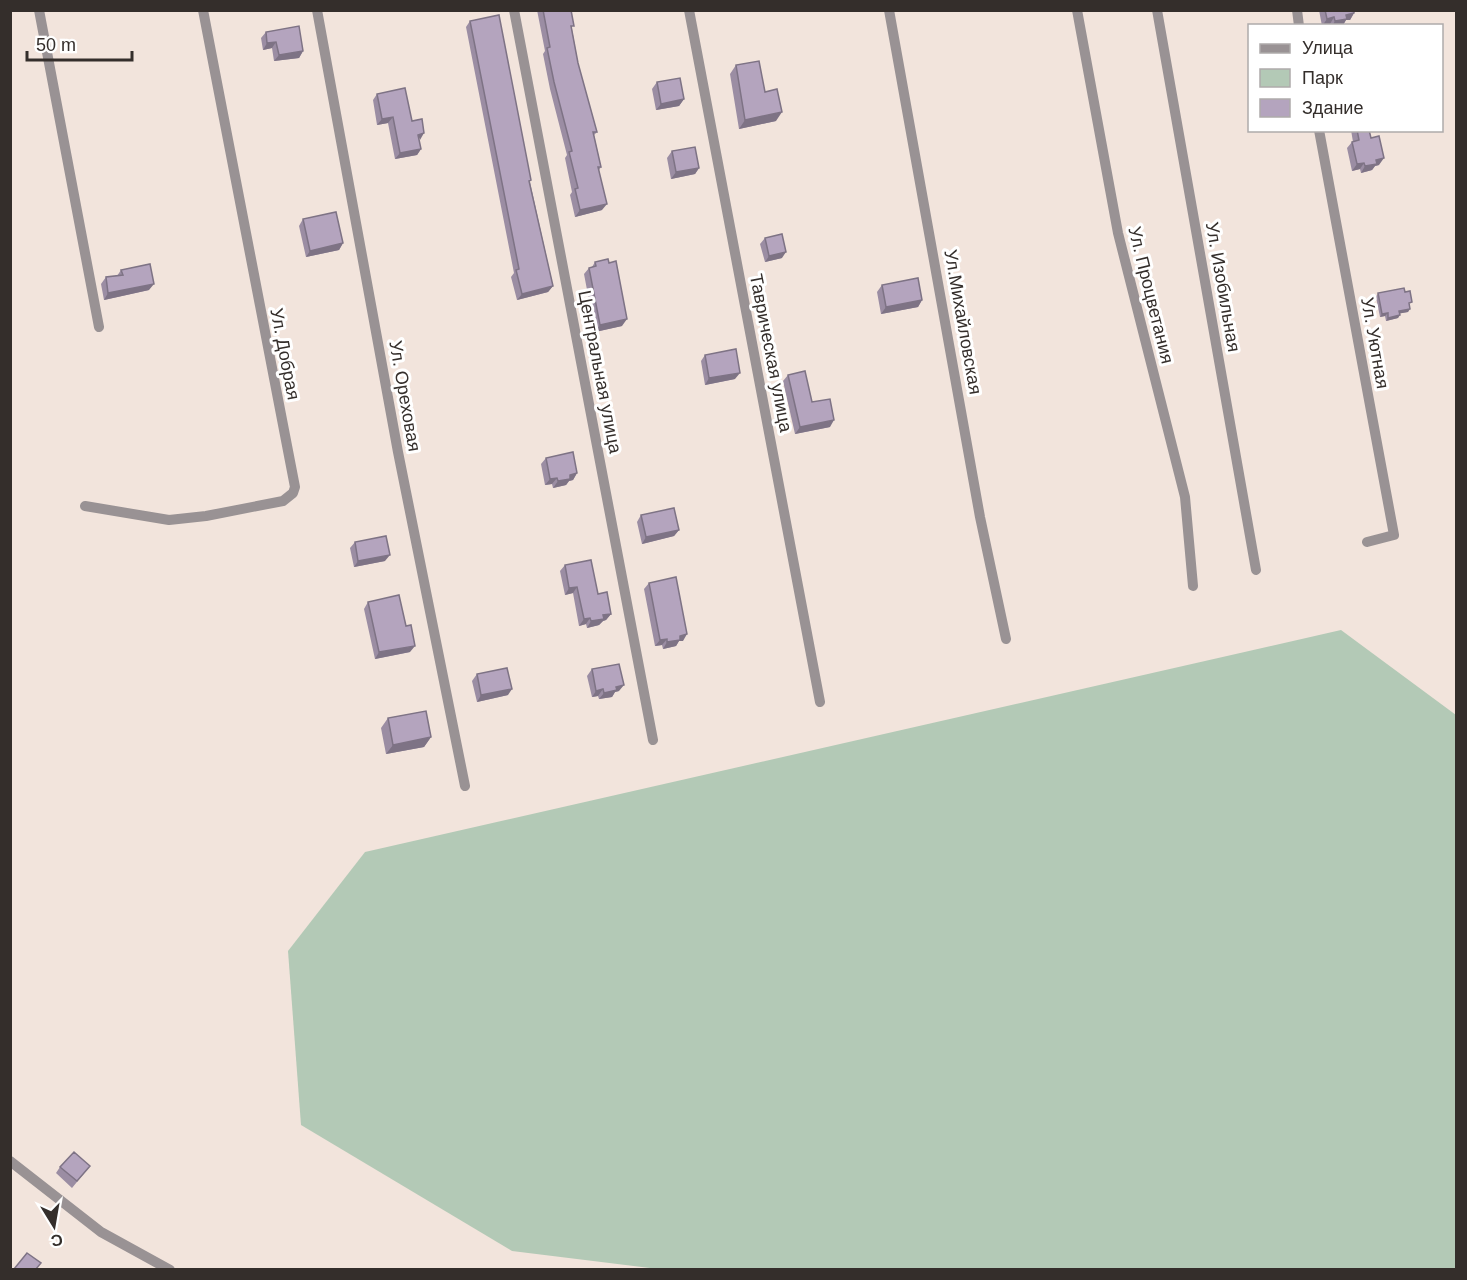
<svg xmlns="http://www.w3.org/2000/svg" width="1467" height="1280" font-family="Helvetica,sans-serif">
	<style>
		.green { fill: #b3c9b6 }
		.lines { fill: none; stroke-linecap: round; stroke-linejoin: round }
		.minor { stroke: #999294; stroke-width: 10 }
		.wall { fill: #9b8da3 }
		.shaded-wall { fill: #7e7385 }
		.building { fill: #b4a4be; stroke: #7e7385; stroke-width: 1.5 }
		.labels { text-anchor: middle; stroke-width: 6; stroke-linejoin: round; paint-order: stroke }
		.street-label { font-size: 18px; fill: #342e2b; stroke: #fff }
	</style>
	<rect width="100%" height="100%" fill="#f2e4dc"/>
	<path class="green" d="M1341 630 1456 715V1269H658L512 1251 301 1125 288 951 365 852Z"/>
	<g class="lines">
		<path class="minor" d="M39 10 99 327
			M317 10 398 452 465 786
			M514 10 653 740
			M689 10 820 702
			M889 10 980 517 1006 639
			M1077 10 1118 233 1185 497 1193 586
			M1157 10 1256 570
			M1297 10 1299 26
			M1319 130 1394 535 1367 542
			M85 506 169 520 206 516 283 501 293 493 295 487 203 10
			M10 1161 101 1232 170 1270"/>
	</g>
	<path class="wall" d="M537 10H571L572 29 578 63 597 132 594 135 601 167 599 170 602 210 575 217 570 195 572 192 565 158 567 155 550 89 543 54 545 51Z
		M1319 10H1354V13L1350 20H1346L1343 25 1330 26V24L1322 26Z
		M470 21 530 182 553 286 548 292 517 300 511 277 514 273 466 27Z
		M266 32 303 51 299 58 274 61 272 48 263 50 261 38Z
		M736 65 765 92 776 121 739 129 730 74Z
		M657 82 684 99 679 106 656 110 652 89Z
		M377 94 412 121 419 140 421 149 417 155 395 159 388 123 377 125 373 100Z
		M1351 130H1369L1379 165 1375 166 1372 170 1361 173 1360 169 1352 171 1347 148 1352 142H1353Z
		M672 151 699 168 695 174 671 179 667 158Z
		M303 219 343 243 339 250 306 257 299 226Z
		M765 238 782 258 765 262 760 244Z
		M595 262 622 326 595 332 584 274 589 268 592 267Z
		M121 270 149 290 104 300 101 284 106 277 117 276Z
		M882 285 922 300 918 307 881 314 877 292Z
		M1378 293 1410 305 1408 312 1400 313 1398 318 1386 321 1385 316 1380 317 1376 297Z
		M705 355 735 379 705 385 701 361Z
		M788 375 812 402 830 427 795 434 783 381Z
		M546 458 577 473 573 480 569 481 566 485 553 488 552 484 545 485 541 464Z
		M641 515 679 530 674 536 642 544 637 522Z
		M355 542 385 561 354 567 350 548Z
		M565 565 598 594 611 614 606 620 603 621 599 625 587 628 586 624 579 626 573 593 565 595 560 571Z
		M649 583 683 641H679L676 646 663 649 662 645 655 646 644 589Z
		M368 602 410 652 375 659 364 609Z
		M592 669 619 691 615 692 612 697 599 699 598 696 592 697 587 676Z
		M477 674 508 695 477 702 472 681Z
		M388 718 431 737 424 747 386 754 381 728Z
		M90 1166 72 1188 56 1173 60 1167Z"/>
	<path class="shaded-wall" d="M1354 13 1350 20H1346L1343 25 1332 26 1335 21 1346 15Z
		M1334 17 1330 24 1322 26 1327 19Z
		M276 42 272 48 263 50 267 43Z
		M303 51 299 58 274 61 279 55Z
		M684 99 679 106 656 110 661 104Z
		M782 112 776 121 739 129 745 120Z
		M393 117 388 123 377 125 382 119Z
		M424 133 420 140 418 135Z
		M421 149 417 155 395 159 400 153Z
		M1384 158 1379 165 1375 166 1372 170 1361 173 1365 166 1376 160Z
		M1364 163 1360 169 1352 171 1357 164Z
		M699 168 695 174 671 179 676 172Z
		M607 204 602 210 575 217 580 210Z
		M343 243 339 250 306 257 310 251Z
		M786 252 782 258 765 262 769 256Z
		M154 284 149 290 104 300 108 293Z
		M553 286 548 292 517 300 522 294Z
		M922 300 918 307 881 314 886 307Z
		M1410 309 1408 312 1397 314 1399 311Z
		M1388 313 1385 316 1380 317 1382 314Z
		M1400 315 1398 318 1386 321 1388 318Z
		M627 319 622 326 595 332 600 325Z
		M740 373 735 379 705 385 709 378Z
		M834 420 830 427 795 434 800 427Z
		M577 473 573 480 569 481 566 485 553 488 558 481 570 475Z
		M557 478 552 484 545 485 550 479Z
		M679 530 674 536 642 544 646 537Z
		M390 555 385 561 354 567 358 561Z
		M577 587 573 593 565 595 569 588Z
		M611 614 606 620 603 621 599 625 587 628 591 621 603 615Z
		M590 618 586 624 579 626 584 619Z
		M687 634 683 641H679L676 646 663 649 667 642 680 636Z
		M667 639 662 645 655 646 660 640Z
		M415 646 410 652 375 659 379 652Z
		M624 685 619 691 615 692 612 697 599 699 604 693 616 687Z
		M512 689 508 695 477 702 481 695Z
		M603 689 598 696 592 697 596 691Z
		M431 737 424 747 386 754 393 745Z"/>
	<path class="building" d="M543 10H571L574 26H571L578 63 597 132H593L601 167H598L607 204 580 210 575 189 578 188 569 152 572 151 554 82 547 48 550 47Z
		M1325 10H1354V13L1346 15 1347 19 1335 21 1334 17 1327 19Z
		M499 15 531 180 529 181 553 286 522 294 516 270 519 269 470 21Z
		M299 26 303 51 279 55 276 42 267 43 266 32Z
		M759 61 765 92 777 89 782 112 745 120 736 65Z
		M680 78 684 99 661 104 657 82Z
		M405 88 412 121 422 119 424 133 418 135 421 149 400 153 393 117 382 119 377 94Z
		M1357 130H1369L1371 138 1379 136 1384 158 1376 160 1377 164 1365 166 1364 163 1357 164 1352 142 1359 140Z
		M695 147 699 168 676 172 672 151Z
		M336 212 343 243 310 251 303 219Z
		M782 234 786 252 769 256 765 238Z
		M608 259 609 263 616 261 627 319 600 325 589 268 596 266 595 262Z
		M150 264 154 284 108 293 106 277 123 275 121 270Z
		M918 278 922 300 886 307 882 285Z
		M1404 288 1405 292 1410 291 1412 302 1409 303 1410 309 1399 311 1400 315 1388 318V313L1382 314 1378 293Z
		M736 349 740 373 709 378 705 355Z
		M805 371 812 402 830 399 834 420 800 427 788 375Z
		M573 452 577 473 570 475V479L558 481 557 478 550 479 546 458Z
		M674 508 679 530 646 537 641 515Z
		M386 536 390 555 358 561 355 542Z
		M591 560 598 594 607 592 611 614 603 615 604 619 591 621 590 618 584 619 577 587 569 588 565 565Z
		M676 577 687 634 680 636V640L667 642V639L660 640 649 583Z
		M399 595 406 626 411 625 415 646 379 652 368 602Z
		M619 664 624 685 616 687 617 690 604 693 603 689 596 691 592 669Z
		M507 668 512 689 481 695 477 674Z
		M426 711 431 737 393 745 388 718Z
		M74 1152 90 1166 77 1181 60 1167Z
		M27 1253 41 1263 36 1269H14Z"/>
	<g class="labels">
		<g class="street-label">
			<text transform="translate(1223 287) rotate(80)" y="6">Ул. Изобильная</text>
			<text transform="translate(1151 295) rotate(76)" y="6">Ул. Процветания</text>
			<text transform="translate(963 322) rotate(80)" y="6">Ул.Михайловская</text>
			<text transform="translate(1375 343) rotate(80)" y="6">Ул. Уютная</text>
			<text transform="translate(771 353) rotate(79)" y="6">Таврическая улица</text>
			<text transform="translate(285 354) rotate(79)" y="6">Ул. Добрая</text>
			<text transform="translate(600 372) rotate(79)" y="6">Центральная улица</text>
			<text transform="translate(405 396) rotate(80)" y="6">Ул. Ореховая</text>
		</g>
	</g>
	<rect width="1467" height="1280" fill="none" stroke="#342e2b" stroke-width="24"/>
	<rect x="1248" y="24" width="195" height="108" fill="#ffffff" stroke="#aeabaa" stroke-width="1.5"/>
	<rect x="1260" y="44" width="30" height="9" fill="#999294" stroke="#aeabaa" stroke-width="1.5"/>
	<text x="1302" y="54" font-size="18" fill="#342e2b">Улица</text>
	<rect x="1260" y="69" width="30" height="18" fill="#b3c9b6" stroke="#aeabaa" stroke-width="1.5"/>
	<text x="1302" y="84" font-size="18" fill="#342e2b">Парк</text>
	<rect x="1260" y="99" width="30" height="18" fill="#b4a4be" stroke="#aeabaa" stroke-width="1.5"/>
	<text x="1302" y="114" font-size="18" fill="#342e2b">Здание</text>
	<g transform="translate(54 1226) rotate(169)" stroke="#ffffff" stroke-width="4.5" paint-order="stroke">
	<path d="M0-4.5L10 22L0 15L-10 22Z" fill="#342e2b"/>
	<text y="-9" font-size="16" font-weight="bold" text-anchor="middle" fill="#342e2b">С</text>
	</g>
	<path d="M27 51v9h105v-9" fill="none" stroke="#342e2b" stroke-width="3"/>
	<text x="36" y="51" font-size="18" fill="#342e2b" stroke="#ffffff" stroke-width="4.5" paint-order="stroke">50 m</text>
</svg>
